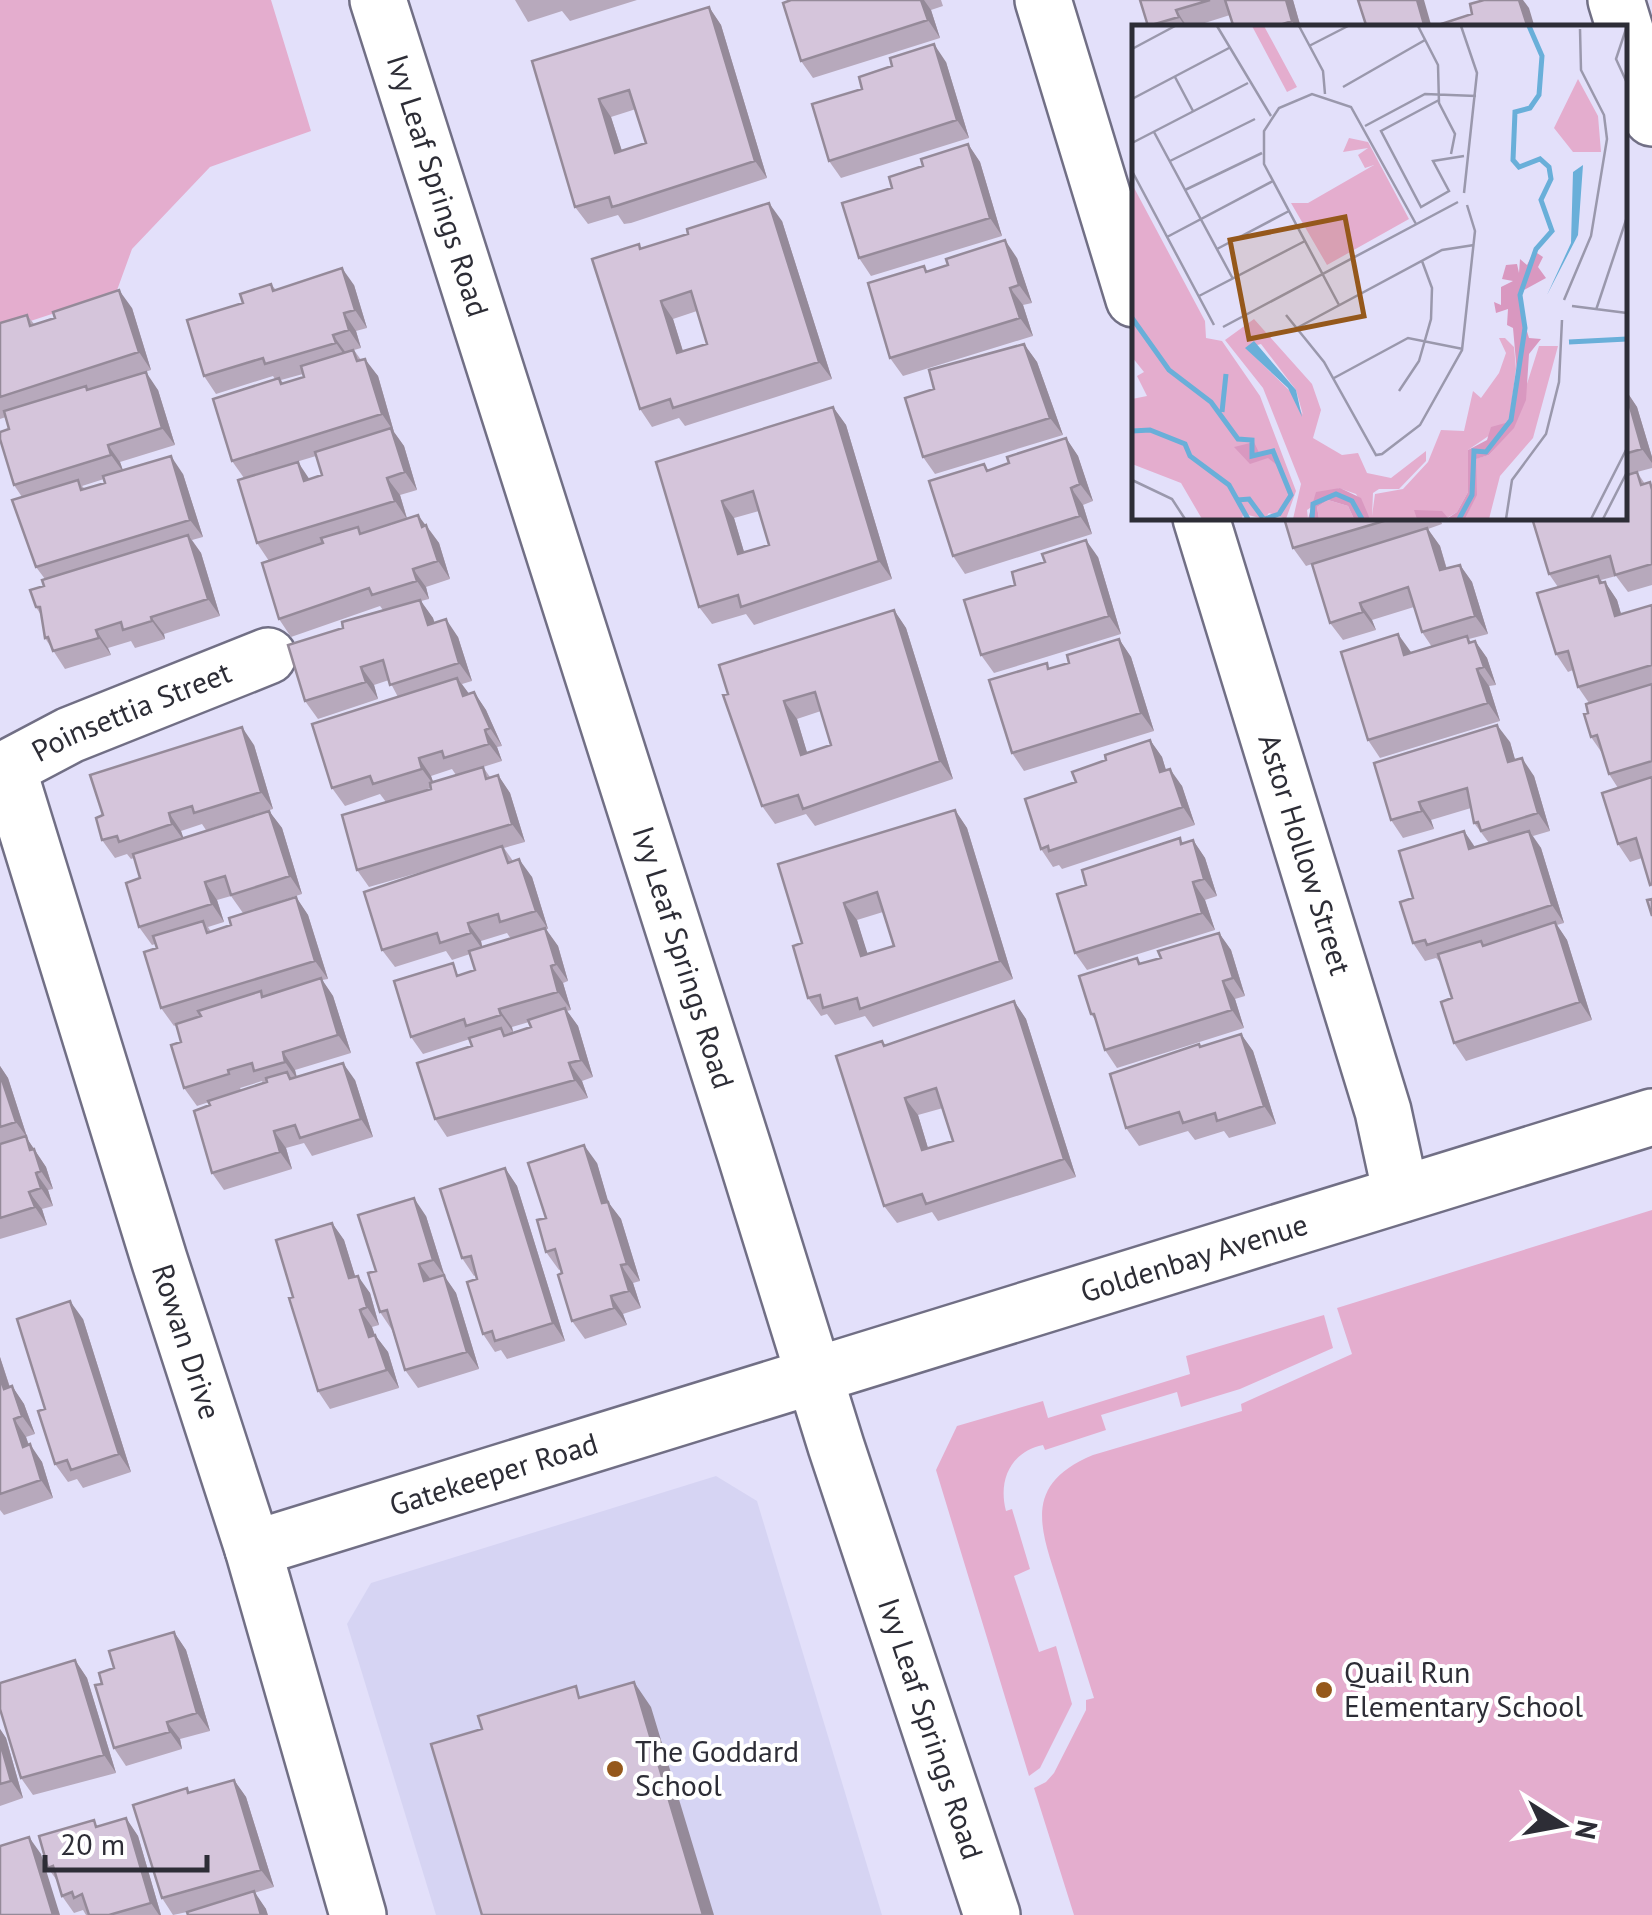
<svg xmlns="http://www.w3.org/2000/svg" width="1652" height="1915" font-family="'PT Sans',sans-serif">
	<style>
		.built { fill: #d6d4f3 }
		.green { fill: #e4adce }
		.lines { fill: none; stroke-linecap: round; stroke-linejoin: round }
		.street-casing { stroke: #716f85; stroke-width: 60 }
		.secondary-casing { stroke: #716f85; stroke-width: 60 }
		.street { stroke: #fff; stroke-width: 55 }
		.secondary { stroke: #fff; stroke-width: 55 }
		.wall { fill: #b7a9bc; fill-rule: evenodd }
		.shaded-wall { fill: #958a99 }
		.building { fill: #d5c5db; stroke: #958a99; stroke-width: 2.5; fill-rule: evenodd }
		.poi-dot { fill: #95581b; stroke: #fff; stroke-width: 4 }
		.labels { text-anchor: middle; stroke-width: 8; stroke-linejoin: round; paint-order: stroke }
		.street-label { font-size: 30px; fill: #2d2d36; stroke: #fff }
		.poi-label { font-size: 30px; fill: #2d2d36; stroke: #fff; text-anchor: start }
		.inset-river { fill: none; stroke: #69afd9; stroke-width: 5 }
		.inset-road { fill: none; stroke: #9a98ac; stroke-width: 2.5 }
		.view { fill: #95581b; fill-opacity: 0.15; stroke: #95581b; stroke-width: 5 }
		.inset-edge { fill: none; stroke: #2d2d36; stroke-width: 5 }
	</style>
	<rect width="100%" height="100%" fill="#e3e0fa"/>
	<path class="built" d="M716 1476 757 1501 882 1915H436L347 1624 371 1583Z"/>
	<path class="green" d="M0 0H271L311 131 210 167 132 249 116 293 0 331Z
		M1652 1210V1915H1074L1034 1788 1046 1782 1054 1773 1086 1710V1700L1094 1698C1083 1663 1072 1628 1061 1593 1043 1534 1018 1486 1093 1455L1242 1411 1241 1404 1352 1354 1337 1308Z
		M1324 1315 1333 1348 1240 1389 1181 1407 1177 1392 1101 1415 1106 1430 1045 1450 1043 1445C1010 1452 998 1481 1006 1511L1012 1509 1030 1569 1014 1576 1039 1652 1056 1646 1072 1704 1040 1768 1029 1776 936 1470 957 1426 1043 1401 1048 1418 1190 1374 1186 1356Z"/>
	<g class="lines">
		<defs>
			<g id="street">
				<path d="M1043 0 1134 299"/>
				<path d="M1616 0 1652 118"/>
				<path id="s1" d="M1201 518 1383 1111 1401 1194"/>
				<path id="s2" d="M8 769 159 1259 253 1549 358 1915"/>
				<path id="s3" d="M0 772 70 735 268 656"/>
				<path id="s4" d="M253 1549 1652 1117"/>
			</g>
			<g id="secondary">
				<path id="s5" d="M378 0 745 1153 836 1446 992 1915"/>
			</g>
		</defs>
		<use href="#street" class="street-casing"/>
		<use href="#secondary" class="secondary-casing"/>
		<use href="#street" class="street"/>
		<use href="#secondary" class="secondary"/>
	</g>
	<path class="wall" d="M515 0H637L570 21 562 11 528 22Z
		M791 0H941L943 6 931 10 940 38 813 78 801 61Z
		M1140 0H1293L1301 28H1234L1230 15 1189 28H1149Z
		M709 7 721 25 767 178 631 223 624 224 618 215 588 224 575 207 532 61ZM636 109 646 143 622 151 611 117Z
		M946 62 969 138 841 178 829 161Z
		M968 144 980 162 1002 236 871 276 859 258 892 188 923 166Z
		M782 221 832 379 685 426 679 418 652 427 640 409 639 244 641 248ZM697 311 707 344 683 351 673 319Z
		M1017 258 1032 303 1023 305 1033 336 903 376 890 358 928 272Z
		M271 284 276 290 354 285 367 328 356 331 361 348 354 350 361 360 378 376 394 432 404 446 417 490 400 495 407 518 426 525 439 543 450 579 426 587 429 599 421 601 433 618 434 623 458 637 472 681 462 684 469 694 474 692 486 710 502 746 497 747 502 761 483 767 490 777 498 775 510 793 525 842 504 848 513 861 532 877 548 929H546L558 946 568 981 563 983 571 1010 567 1011 578 1026 593 1077 582 1081 588 1098 447 1137 435 1119 472 1046 470 1039 423 1054 411 1037 461 974 475 970 470 954 452 960 446 951 395 967 382 950 452 863 369 887 357 870 431 788 386 802 380 794 345 806 332 788 398 697 389 680 374 685 378 699 318 719 305 701 343 628 383 610 380 606 291 637 279 619 269 561 257 543 244 478 232 461 275 379 273 376 216 394 204 376 243 303ZM303 374 304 377 283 383 281 380ZM316 456 322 475 310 479 276 468ZM452 769 456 775 433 782 431 776ZM507 933 511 939 482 947 481 941ZM529 1022 531 1027 513 1032 512 1027Z
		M132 308 151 370 130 377 158 390 175 445 120 462 123 471 183 474 203 537 192 540 201 553 220 616 164 634 165 639 135 648 131 641 108 648 111 655 65 669 45 638 41 615 36 607 45 579 36 567 22 497 14 485 9 429 6 417 0 419V323L27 315 34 324ZM104 479 105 483 85 489 82 486Z
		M1024 344 1037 362 1063 435 935 474 923 457 934 389Z
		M1625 389 1637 407 1652 457V468L1637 472 1645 484 1650 482 1652 486V585L1628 592 1616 576 1601 580 1603 583 1605 582 1617 600 1621 614 1652 605V887L1642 858 1630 862 1618 844V788L1609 774 1602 753 1591 737 1588 713 1589 703 1578 687 1573 670 1568 672 1556 654 1558 587 1549 574 1624 518Z
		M833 407 846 425 892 579 754 625 746 614 712 624 699 607 656 462ZM759 511 769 545 744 552 734 518Z
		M1066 438 1078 456 1093 501 1083 505 1092 534 965 574 953 556 989 470 1009 463Z
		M1284 518H1440L1442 524 1428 529 1440 546 1447 569 1460 565 1472 582 1488 634 1469 639 1471 642 1475 641 1487 658 1496 685 1489 686 1500 721 1380 758 1368 740 1411 653 1432 647 1422 632 1414 607 1372 620 1376 630 1343 640 1330 623 1312 564 1306 566 1293 548Z
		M1098 557 1121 634 994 673 981 655Z
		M894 610 906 628 953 779 815 826 806 814 775 824 762 806 728 694ZM821 711 831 745 807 753 797 719Z
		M1119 639 1131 657 1154 731 1024 771 1012 753 1050 668 1069 663Z
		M1150 740 1162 757 1166 770 1182 786 1195 825 1062 869 1059 865 1053 867 1041 849 1076 782 1106 760Z
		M1510 742 1515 760 1534 776 1550 831 1533 836 1541 848 1564 923 1557 925 1567 940 1592 1020 1466 1061 1454 1043 1452 998 1440 962 1436 958 1425 961 1413 943V898L1464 831 1475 847 1489 843 1474 823 1471 808 1431 820 1434 829 1403 838 1391 820Z
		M254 745 273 809 206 830 202 824 181 831 183 838 269 811 282 828 302 894 243 913 231 896 217 900 224 922 208 927 211 932 231 925 296 897 308 915 328 979 322 980 333 996 351 1053 295 1070 297 1077 355 1080 373 1137 312 1156 304 1143 286 1148 292 1169 224 1190 212 1173 210 1105 209 1102 197 1106 184 1088 181 1042 176 1025 174 1026 161 1008 157 948 155 944 152 945 139 927 140 878 134 858 131 859 127 854 115 858 102 840 103 815ZM262 1081 263 1083 241 1090 240 1088Z
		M955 810 967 828 1013 979 873 1027 865 1016 835 1025 827 1014 821 1016 808 998 802 943 778 864ZM883 912 894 946 867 954 857 920Z
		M1180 838 1183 843 1193 840 1205 858 1217 896 1205 900 1215 930 1087 970 1075 953 1086 885Z
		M1219 933 1231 950 1245 996 1235 999 1244 1028 1117 1068 1105 1050 1096 1021 1091 1014 1137 958 1141 964 1161 958Z
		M1014 1001 1026 1019 1076 1177 938 1221 932 1212 897 1223 884 1206 886 1046ZM943 1108 953 1141 928 1148 918 1115Z
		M1241 1034 1253 1051 1276 1124 1229 1138 1224 1131 1195 1140 1188 1131 1139 1146 1126 1128 1201 1047Z
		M0 1066 8 1078 28 1140 46 1167 53 1189 48 1190 53 1206 42 1209 47 1225 0 1239Z
		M597 1163 608 1202 621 1219 640 1281 633 1283 641 1308 623 1314 627 1325 585 1339 572 1321 561 1269 559 1270 546 1252V1218Z
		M505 1168 517 1186 565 1341 507 1359 501 1350 495 1352 483 1334 477 1279 476 1275 474 1276 462 1258Z
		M426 1216 445 1277 456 1293 479 1369 418 1388 405 1370 392 1330 380 1312 376 1271Z
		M332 1223 344 1240 355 1276 370 1293 379 1325 372 1327 375 1335 388 1352 399 1388 330 1409 318 1391 293 1297Z
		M83 1319 131 1472 83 1488 77 1479 68 1482 55 1464 45 1409Z
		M0 1357 10 1387 12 1386 24 1404 35 1434 26 1437 29 1445 42 1462 53 1498 4 1515 0 1510Z
		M174 1632 186 1650 210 1731 180 1739 182 1749 126 1766 114 1748 102 1684 114 1668Z
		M75 1660 87 1678 116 1773 33 1795 21 1778Z
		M0 1729 6 1738 23 1798 0 1806Z
		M234 1780 246 1797 274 1887 254 1893 266 1909 187 1912 173 1915 162 1898 187 1788 190 1793Z
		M126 1818 138 1836 161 1915H86L83 1910 74 1913 62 1896 58 1882 48 1868 99 1826Z"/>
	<path class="shaded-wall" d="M921 0H924L931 10 940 38 928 20Z
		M1286 0H1293L1301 28H1297L1292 21Z
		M1417 0H1424L1432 28H1425Z
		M1519 0H1523L1529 8 1535 28H1528Z
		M709 7 721 25 767 178 755 161Z
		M1176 10 1188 28H1186L1179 17Z
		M934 44 946 62 969 138 957 120Z
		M599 99 611 117 628 170 615 153Z
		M968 144 980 162 1002 236 990 218Z
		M769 203 782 221 832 379 819 362Z
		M1005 240 1017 258 1032 303 1019 285Z
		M342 268 354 285 367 328 355 310Z
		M1010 288 1023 305 1033 336 1020 318Z
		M119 290 132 308 151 370 139 352Z
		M661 301 673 319 689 371 677 353Z
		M344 313 356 331 361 348 349 330Z
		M333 335 346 353 348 360 336 343Z
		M1024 344 1037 362 1063 435 1050 418Z
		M365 359 378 376 394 432 382 414Z
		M146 372 158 390 175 445 162 428Z
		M1625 389 1637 407 1652 457V463L1642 449Z
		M833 407 846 425 892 579 879 561Z
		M391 428 404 446 417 490 405 472Z
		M1066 438 1078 456 1093 501 1080 484Z
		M108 445 120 462 124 473 111 455Z
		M171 456 183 474 203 537 190 520Z
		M298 462 310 480 304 481Z
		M387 478 400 495 407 519 395 501Z
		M1071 488 1083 505 1092 534 1080 516Z
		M722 501 734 518 750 572 738 554Z
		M418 515 439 543 450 579 438 561 422 527Z
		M1427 528 1440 546 1452 588 1440 570Z
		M188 535 201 553 220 616 208 599Z
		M1086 540 1098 557 1121 634 1109 616Z
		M1460 565 1472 582 1488 634 1475 616Z
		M413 569 426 587 429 599 417 581Z
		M1598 576 1606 588 1605 582 1617 600 1627 634 1615 616Z
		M420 600 433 618 441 642 428 625Z
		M1360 603 1372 620 1376 630 1363 612Z
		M894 610 906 628 953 779 940 761Z
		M151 617 164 634 165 639 152 621Z
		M446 619 458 637 472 681 459 663Z
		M96 630 108 648 111 655 99 638Z
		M1398 634 1411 652 1417 673 1404 655Z
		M1119 639 1131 657 1154 731 1141 713Z
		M1475 641 1487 658 1496 685 1484 667Z
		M361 667 374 685 378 699 366 682Z
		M1477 669 1489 686 1500 721 1488 703Z
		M457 678 470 695 463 696Z
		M474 692 486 710 502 746 490 728Z
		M784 701 797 719 813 772 801 755Z
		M1497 725 1510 742 1521 780 1508 762Z
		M242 727 254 745 273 809 261 792Z
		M485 730 497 747 502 761 489 744Z
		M1150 740 1162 757 1172 790 1160 772Z
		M419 758 431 776 435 787 422 769Z
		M1522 758 1534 776 1550 831 1538 813Z
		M1170 769 1182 786 1195 825 1183 807Z
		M498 775 510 793 525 842 512 824Z
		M1419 802 1431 820 1434 829 1422 811Z
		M955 810 967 828 1013 979 1000 961Z
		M269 811 282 828 302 894 290 876Z
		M169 813 181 831 185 842 172 824Z
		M1464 831 1476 849H1469Z
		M1529 831 1541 848 1564 923 1552 905Z
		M1193 840 1205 858 1217 896 1204 879Z
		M519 859 532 877 548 929 536 911Z
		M205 882 217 900 224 922 212 904Z
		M1193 882 1205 900 1215 930 1202 913Z
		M296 897 308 915 328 979 315 961Z
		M844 903 857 920 874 974 861 956Z
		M1555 922 1567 940 1592 1020 1580 1002Z
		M468 923 481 941 483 950 471 933Z
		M545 928 558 946 568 981 556 964Z
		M1219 933 1231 950 1245 996 1233 978Z
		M551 966 563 983 571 1010 558 992Z
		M321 978 333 996 351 1053 338 1035Z
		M1223 981 1235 999 1244 1028 1232 1010Z
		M1014 1001 1026 1019 1076 1177 1064 1159Z
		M565 1008 578 1026 593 1077 581 1060Z
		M499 1009 512 1027 513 1032 501 1015Z
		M1241 1034 1253 1051 1276 1124 1264 1106Z
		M283 1052 295 1070 297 1079 285 1062Z
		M343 1063 355 1080 373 1137 361 1119Z
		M569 1063 582 1081 588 1098 575 1080Z
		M0 1066 8 1078 28 1140 46 1167 53 1189 41 1171 30 1150 26 1136 16 1122 0 1074Z
		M905 1098 918 1115 934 1168 922 1150Z
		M274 1131 286 1148 292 1169 280 1152Z
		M584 1145 597 1163 614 1221 602 1203Z
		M505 1168 517 1186 565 1341 553 1323Z
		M36 1173 48 1190 53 1206 41 1188Z
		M29 1192 42 1209 47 1225 35 1207Z
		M414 1198 426 1216 445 1277 456 1293 479 1369 467 1352 444 1275 433 1260Z
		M608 1202 621 1219 640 1281 627 1264Z
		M332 1223 344 1240 361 1295 349 1278Z
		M419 1264 432 1281H424Z
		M621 1265 633 1283 641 1308 629 1291Z
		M358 1276 370 1293 379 1325 367 1307Z
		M611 1296 623 1314 627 1325 614 1308Z
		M70 1301 83 1319 131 1472 119 1454Z
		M360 1310 372 1327 381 1354 369 1337Z
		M375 1335 388 1352 399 1388 387 1370Z
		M0 1357 16 1407 4 1389 0 1377Z
		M12 1386 24 1404 35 1434 22 1416Z
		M14 1419 26 1437 35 1465 23 1447Z
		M30 1444 42 1462 53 1498 41 1480Z
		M174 1632 186 1650 210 1731 197 1713Z
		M75 1660 87 1678 116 1773 104 1755Z
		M634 1682 651 1707 714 1915H703Z
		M167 1722 180 1739 182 1749 170 1732Z
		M0 1729 6 1738 23 1798 11 1781 0 1742Z
		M234 1780 246 1797 274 1887 261 1870Z
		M126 1818 138 1836 161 1915H159L151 1903Z
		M29 1837 41 1854 60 1915H53Z
		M254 1891 266 1909 268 1915H261Z"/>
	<path class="building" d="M791 0H921L928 20 801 61 783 3Z
		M1140 0H1210L1176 10 1179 17 1148 26Z
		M1225 0H1286L1292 21 1271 28H1234Z
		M1358 0H1417L1425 28H1367Z
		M1484 0H1519L1528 28H1429L1472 14 1470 4Z
		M709 7 755 161 619 205 612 207 609 197 575 207 532 61ZM629 90 646 143 615 153 599 99Z
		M934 44 957 120 829 161 812 104 862 89 859 77 892 66 890 58Z
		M968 144 990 218 859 258 842 203 892 188 889 177 923 166 921 159Z
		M769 203 819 362 673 408 670 399 640 409 592 259 639 244 640 249 688 234 687 229ZM691 291 707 344 677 353 661 301Z
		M1005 240 1019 285 1010 288 1020 318 890 358 868 283 924 266 926 272 948 265 946 259Z
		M342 268 355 310 344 313 349 330 333 335 336 343 265 364 263 358 204 376 187 320 243 303 240 294 271 284 273 291Z
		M119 290 139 352 0 397V323L27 315 30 326 55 318 53 312Z
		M1024 344 1050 418 923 457 905 398 934 389 929 370Z
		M353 350 357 361 365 359 382 414 232 461 213 399 279 378 281 384 304 377 301 366Z
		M146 372 162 428 108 445 111 455 14 485 0 439V432L9 429 4 411 86 386 87 390Z
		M1625 389 1642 449 1624 454V389Z
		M833 407 879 561 741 607 738 595 699 607 656 462ZM753 491 769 545 738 554 722 501Z
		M391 428 405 472 387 478 395 501 257 543 238 480 298 462 304 481 322 475 315 452Z
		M1066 438 1080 484 1071 488 1080 516 953 556 929 481 984 464 987 471 1009 463 1007 457Z
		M171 456 190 520 36 567 12 500 78 480 81 490 105 483 103 476Z
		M1637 472 1641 485 1650 482 1652 490V564L1615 575 1610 556 1549 574 1532 518H1624V476Z
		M418 515 422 527 426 525 438 561 413 569 417 581 372 595 369 588 279 619 262 563 323 543 321 538 358 527 360 534Z
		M1284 518H1394L1293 548Z
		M1427 528 1440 570 1460 565 1475 616 1422 632 1408 587 1360 603 1363 612 1330 623 1312 564Z
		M188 535 208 599 151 617 152 621 123 630 121 622 96 630 99 638 53 651 48 637 45 638 40 607H36L30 590 44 586 42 580Z
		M1086 540 1109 616 981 655 964 600 1015 585 1012 572 1045 562 1042 554Z
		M1598 576 1600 583 1605 582 1615 616 1652 605V665L1578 687 1568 651 1556 654 1537 593Z
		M420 600 428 625 446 619 459 663 390 685 383 660 361 667 366 682 305 701 288 645 343 628 342 622Z
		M894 610 940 761 803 809 798 795 762 806 723 695 728 694 719 665ZM815 692 831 745 801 755 784 701Z
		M1398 634 1404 655 1467 636 1469 643 1475 641 1484 667 1477 669 1488 703 1368 740 1341 652Z
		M1119 639 1141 713 1012 753 989 680 1047 663 1048 669 1069 663 1067 655Z
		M457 678 463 696 474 692 490 728 485 730 489 744 444 758 442 751 419 758 422 769 373 784 370 776 332 788 312 724Z
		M1652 684V761L1609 774 1597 735 1591 737 1584 714 1588 713 1586 704Z
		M1497 725 1508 762 1522 758 1538 813 1481 831 1478 822 1474 823 1467 788 1419 802 1422 811 1391 820 1374 763Z
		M242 727 261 792 194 813 192 806 169 813 172 824 119 842 117 836 102 840 96 818 103 815 90 775Z
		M1150 740 1160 772 1170 769 1183 807 1049 851 1048 846 1041 849 1025 799 1076 782 1072 772 1106 760 1105 755Z
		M483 767 486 779 498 775 512 824 357 870 342 815 431 789 430 783Z
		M1652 777V884L1650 885 1636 838 1618 844 1602 793Z
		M955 810 1000 961 860 1009 857 998 823 1008 820 995 808 998 793 946 802 943 778 864ZM877 892 894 946 861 956 844 903Z
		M269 811 290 876 231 895 225 876 205 882 212 904 139 927 126 883 140 878 133 854Z
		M1464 831 1469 849 1529 831 1552 905 1427 945 1425 940 1413 943 1400 902 1413 898 1399 851Z
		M1180 838 1181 844 1193 840 1204 879 1193 882 1202 913 1075 953 1057 894 1086 885 1082 870Z
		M502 846 508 863 519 859 536 911 500 922 498 914 468 923 471 933 440 943 437 933 382 950 364 892Z
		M296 897 315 961 161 1008 144 952 157 948 153 936 203 921 207 933 231 925 229 918Z
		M1652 899V916L1647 900Z
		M1555 922 1580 1002 1454 1043 1441 1002 1452 998 1438 954 1481 941 1483 946Z
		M545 928 556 964 551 966 558 992 499 1009 501 1015 466 1026 464 1019 411 1037 394 981 453 963 457 976 475 970 469 951Z
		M1219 933 1233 978 1223 981 1232 1010 1105 1050 1094 1014H1091L1079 976 1137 958 1139 964 1161 958 1158 951Z
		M321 978 338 1035 283 1052 285 1062 254 1071 252 1063 228 1070 229 1074 184 1088 171 1045 181 1042 176 1024 201 1016 198 1011 261 991 262 997Z
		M1014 1001 1064 1159 926 1204 922 1194 884 1206 836 1056 882 1041 884 1046ZM936 1088 953 1141 922 1150 905 1098Z
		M565 1008 581 1060 569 1063 575 1080 435 1119 417 1063 472 1046 469 1038 501 1028 504 1036 531 1027 528 1020Z
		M1241 1034 1264 1106 1217 1121 1215 1113 1183 1123 1179 1112 1126 1128 1110 1074 1199 1044 1200 1047Z
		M343 1063 361 1119 300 1138 295 1125 274 1131 280 1152 212 1173 194 1111 210 1105 208 1101 267 1082 266 1078 287 1072 290 1079Z
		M0 1074 16 1122 0 1127Z
		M26 1136 30 1150 34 1149 41 1171 36 1173 41 1188 29 1192 35 1207 0 1218V1144Z
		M584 1145 602 1203 608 1202 627 1264 621 1265 629 1291 611 1296 614 1308 572 1321 558 1275 562 1273 555 1249 546 1252 537 1220 546 1218 528 1163Z
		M505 1168 553 1323 495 1341 492 1331 483 1334 467 1282 477 1279 471 1256 462 1258 440 1189Z
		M414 1198 433 1260 419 1264 424 1281 444 1275 467 1352 405 1370 387 1310 380 1312 368 1273 376 1271 358 1215Z
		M332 1223 349 1278 358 1276 367 1307 360 1310 369 1337 375 1335 387 1370 318 1391 289 1298 293 1297 276 1240Z
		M70 1301 119 1454 71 1470 67 1460 55 1464 38 1411 45 1409 17 1319Z
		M0 1377 4 1389 12 1386 22 1416 14 1419 23 1447 30 1444 41 1480 0 1494Z
		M174 1632 197 1713 167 1722 170 1732 114 1748 95 1685 102 1684 99 1673 114 1668 109 1651Z
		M75 1660 104 1755 21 1778 0 1709V1683Z
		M634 1682 703 1915H482L431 1744 482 1729 478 1716 576 1686 579 1698Z
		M0 1742 11 1781 0 1784Z
		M234 1780 261 1870 162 1898 133 1805 187 1788 188 1793Z
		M126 1818 151 1903 109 1915H89L82 1894 74 1898 72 1892 62 1896 53 1866 48 1868 39 1836 94 1820 96 1827Z
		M29 1837 53 1915H0V1846Z
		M254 1891 261 1915H188L187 1912Z"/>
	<g class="poi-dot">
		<circle cx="1324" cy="1690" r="10"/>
		<circle cx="615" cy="1769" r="10"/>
	</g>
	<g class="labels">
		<g class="street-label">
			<text dy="10" stroke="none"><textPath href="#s5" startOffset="195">Ivy Leaf Springs Road</textPath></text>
			<text dy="10" stroke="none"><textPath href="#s3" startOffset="145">Poinsettia Street</textPath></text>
			<text dy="10" stroke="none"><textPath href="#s1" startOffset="352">Astor Hollow Street</textPath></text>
			<text dy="10" stroke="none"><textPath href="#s5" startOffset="1005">Ivy Leaf Springs Road</textPath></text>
			<text dy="10" stroke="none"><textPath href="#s4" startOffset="985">Goldenbay Avenue</textPath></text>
			<text dy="10" stroke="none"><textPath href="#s2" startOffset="600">Rowan Drive</textPath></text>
			<text dy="10" stroke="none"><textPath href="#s4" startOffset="252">Gatekeeper Road</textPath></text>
			<text dy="10" stroke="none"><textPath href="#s5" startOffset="1815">Ivy Leaf Springs Road</textPath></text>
		</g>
		<g class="poi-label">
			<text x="1344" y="1683">Quail Run<tspan x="1344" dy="34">Elementary School</tspan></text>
			<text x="635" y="1762">The Goddard<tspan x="635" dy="34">School</tspan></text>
		</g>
	</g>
	<g transform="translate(1132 25)">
		<rect width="495" height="495" fill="#e3e0fa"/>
		<path d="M120 1H132L165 62 155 67ZM446 54 466 91 469 127H441L422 103ZM217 113 236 117 277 194 195 240 159 178H176L242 140 233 143 226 130 236 123 211 127ZM0 159 73 296 74 313 90 316 128 371 164 466 154 494 137 488 132 494 112 489 109 494H70L49 458 0 439V374L15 371 5 351 12 347 0 332ZM122 294 180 359 189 385 181 413 210 430 226 428 235 448 259 453 294 426V436L267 464H247L241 468 240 491 243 469 271 464 296 437 309 405 332 406 341 366 349 373 367 348 374 328 367 313H373L382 322 384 344 377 397 336 425V467L325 487 315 493 301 486 285 494H238L224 469 207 463 175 485 176 494H161L169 459 131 363 93 315ZM129 319 164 365 171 390 159 367 114 323ZM407 321H426L401 413 368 451 357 494H333L344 470 343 434 357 430 381 403ZM196 475 216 481 222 494H187L185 482Z" fill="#e4adce" fill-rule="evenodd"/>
		<path d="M402 226 411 232 406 242 414 253 390 266 388 283 397 313 409 314 397 329 394 375 382 403 357 430 344 434 345 470 333 494H285L282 485 310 486 316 493 325 487 336 467V425L355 415 359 402 377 397 385 348 381 303 375 300 376 284 364 288 362 277 369 280V262L381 256 370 254 374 240 385 239 387 248 388 234 395 240ZM122 417 128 430 144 428 146 441 136 433 118 439 102 422ZM208 463 229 473 238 494H222L216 481 196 475 185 482 187 494H176L184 467Z" fill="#d998c0"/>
		<path d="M451 140 446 210 415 270 439 218 441 147ZM122 316 164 365 170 392 156 363 113 323Z" fill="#69afd9"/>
		<path class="inset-river" d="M0 293 37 345 79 377 106 414 120 415V431L141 426 159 470 147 489 133 494M437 317 495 314M90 387 94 349M0 406 18 405 53 419 58 431 97 460 116 494M105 475 117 474 131 493M180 494 181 479 204 469 220 476 230 494M327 494 340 470 342 426 354 427 379 395 393 303 388 270 404 224 420 206 409 175 419 154 417 142 408 134 387 142 381 135 383 87 398 83 407 70 410 31 397 1"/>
		<path class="inset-road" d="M85 1 139 91M167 1 191 46 193 69M286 1 306 40 307 78 323 109 319 129M329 1 345 48 332 168M495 1 484 34 495 58M177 21 216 1M0 24 43 1M43 52 61 86M211 62 293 15M0 74 97 23M307 75 249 106 289 182 317 166 301 136 332 131M233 101 293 69 344 71M22 107 101 254M0 118 116 58M38 136 123 94M0 146 82 300M53 165 130 128M35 212 141 156M85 224 157 186M67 271 173 216M432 275 459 211 475 114 472 90 449 45 448 4M207 280 132 139V106L147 83 180 69 219 82 284 199M440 281 495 288M464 285 495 192M154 290 192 337 244 430 250 429 288 400 330 325 343 206 335 180M91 302 326 177M163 304 310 225 342 220M202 353 276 313 331 324M267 366 287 336 299 294 300 263 290 236M0 455 40 474 53 494M374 494 380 455 414 409 427 357 430 295M459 494 495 423M471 494 495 447"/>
		<path class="view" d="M213 192 232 291 117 314 98 215Z"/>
		<rect width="495" height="495" class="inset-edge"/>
	</g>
	<g transform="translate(1562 1825) rotate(101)" stroke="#ffffff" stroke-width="8" paint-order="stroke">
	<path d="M0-8L18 38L0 25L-18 38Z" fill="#2d2d36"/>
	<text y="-15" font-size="28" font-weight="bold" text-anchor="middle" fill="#2d2d36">N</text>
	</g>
	<path d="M45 1855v15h162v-15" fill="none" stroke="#2d2d36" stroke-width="5"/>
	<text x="60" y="1855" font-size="30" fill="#2d2d36" stroke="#ffffff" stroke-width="8" paint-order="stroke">20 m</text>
</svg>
